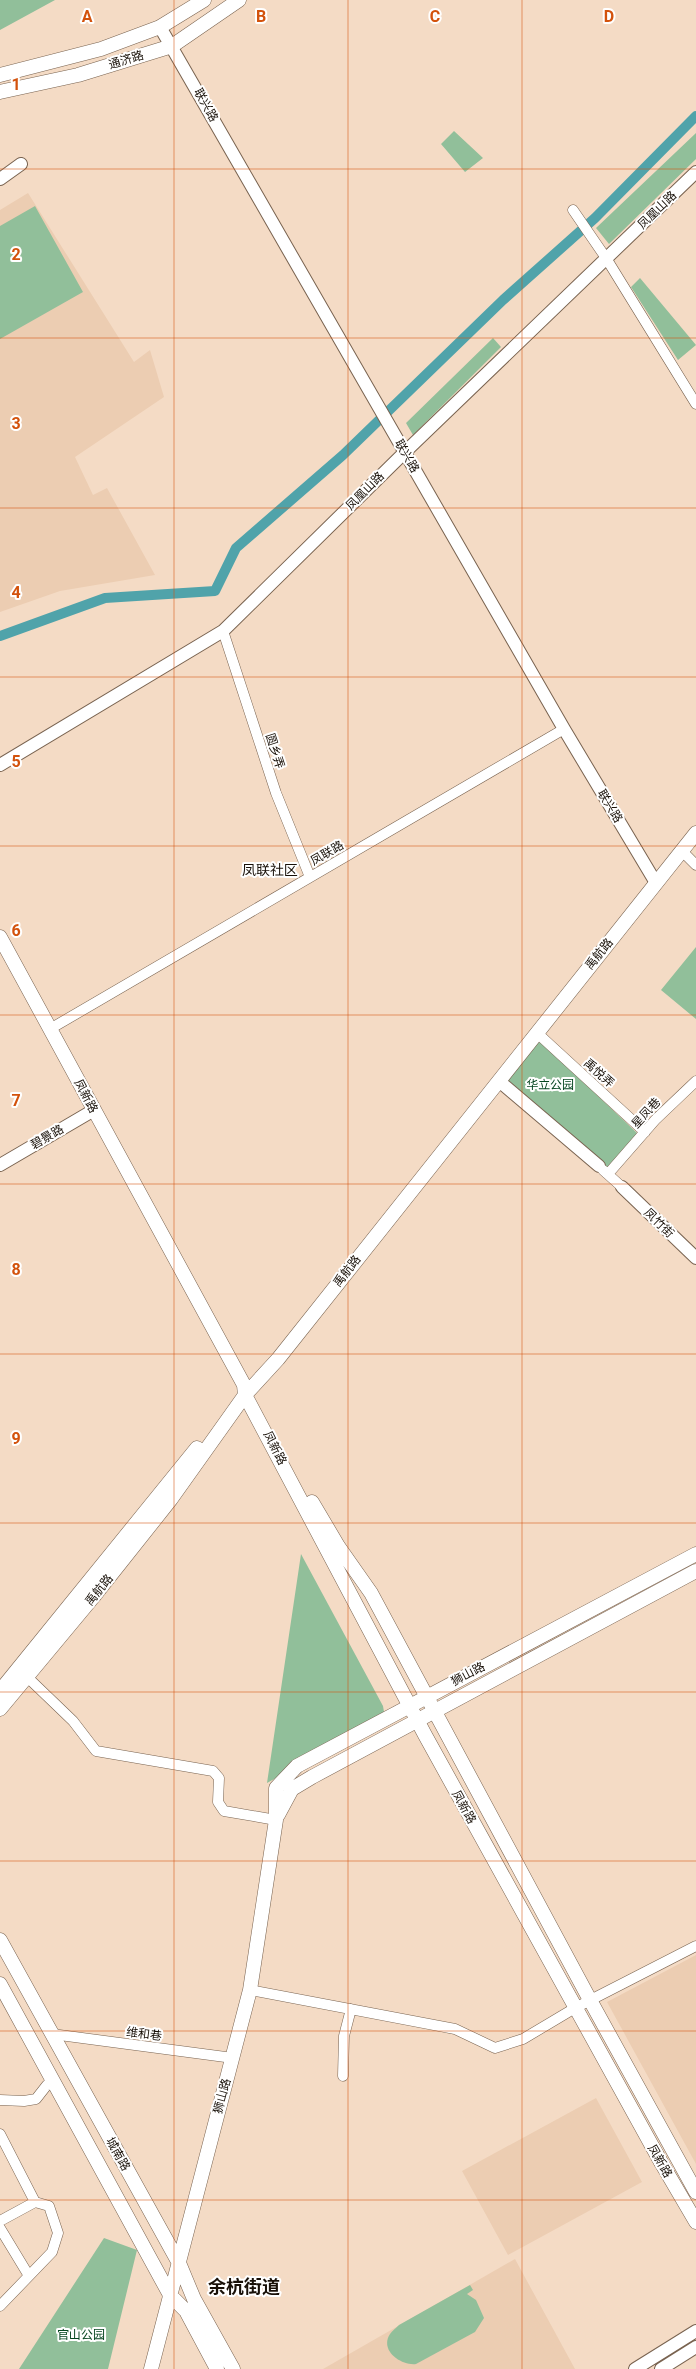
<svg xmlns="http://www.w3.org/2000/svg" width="696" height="2369" font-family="Roboto,'Noto Sans SC',sans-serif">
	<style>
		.built { fill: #eccdb2 }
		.green { fill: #91bf9a }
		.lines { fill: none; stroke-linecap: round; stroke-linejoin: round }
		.canal { stroke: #50a3aa; stroke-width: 10 }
		.minor-casing { stroke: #796350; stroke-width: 11 }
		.tertiary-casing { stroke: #796350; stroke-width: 14 }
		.secondary-casing { stroke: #796350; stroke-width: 15 }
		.minor { stroke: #fff; stroke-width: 10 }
		.tertiary { stroke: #fff; stroke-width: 12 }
		.secondary { stroke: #fff; stroke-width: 14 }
		.grid { fill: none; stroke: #d3520c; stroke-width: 1; stroke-opacity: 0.55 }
		.labels { text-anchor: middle; stroke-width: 4; stroke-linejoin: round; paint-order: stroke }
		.street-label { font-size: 12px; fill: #181008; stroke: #fff }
		.park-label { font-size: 12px; fill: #05451f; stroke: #fff }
		.neighbourhood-label { font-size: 14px; fill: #181008; stroke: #fff }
		.district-label { font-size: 18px; font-weight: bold; fill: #181008; stroke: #fff }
		.grid-label { font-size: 16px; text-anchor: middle; font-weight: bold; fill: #d3520c; stroke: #fff; stroke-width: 4; stroke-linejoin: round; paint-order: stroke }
	</style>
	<rect width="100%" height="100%" fill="#f4dbc5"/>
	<path class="built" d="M28 193 134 362 150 350 164 397 75 457 93 495 107 488 155 575 60 591 0 612V210Z
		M696 1955V2164L607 2002Z
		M596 2098 642 2182 508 2255 462 2171Z
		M515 2259 575 2369H323Z"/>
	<path class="green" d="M0 0H55L0 30Z
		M454 131 483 158 465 172 441 144Z
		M696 133V159L609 244 596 228Z
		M35 206 83 292 0 339V226Z
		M640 278 696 345 678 360 631 287Z
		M493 338 501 347 413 435 406 423Z
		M696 947V1019L661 990Z
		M537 1038 637 1133 611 1172 505 1081Z
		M301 1554 383 1706 385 1718 267 1783Z
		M104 2238 137 2250 108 2369H19Z
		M470 2285 473 2290 467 2294 476 2300 484 2318 475 2332 416 2364C402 2366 379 2351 390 2334 392 2331 396 2328 399 2325Z"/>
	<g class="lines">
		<path class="canal" d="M0 636 105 598 215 591 236 548 343 455 503 300 595 218 696 116"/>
		<defs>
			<path id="minor" d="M573 210 606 258 696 404
				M223 631 276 793 310 877
				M682 851 696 865
				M50 1029 564 729
				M536 1032 645 1132
				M603 1170 622 1187
				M608 1174 656 1119 696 1081
				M22 1672 73 1721 96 1751 213 1771 219 1778 218 1802 224 1811 276 1820
				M250 1990 455 2029 495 2048 523 2039 575 2008 696 1946
				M52 2034 233 2058
				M343 2076 344 2036 351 2009
				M0 2100 24 2101 36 2099 47 2085 56 2084
				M0 2134 35 2202
				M0 2221 35 2202 49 2206 58 2233 52 2252 0 2306
				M0 2228 29 2276"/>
			<path id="tertiary" d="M160 27 564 729 656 883
				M0 179 21 164
				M0 765 223 631 405 452 696 172
				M499 1081 599 1166
				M0 1165 94 1110
				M622 1187 696 1258
				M635 2369 696 2331
				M661 2369 696 2347"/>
			<path id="secondary" d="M0 75 101 49 160 27 204 0
				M0 92 78 75 172 46 239 0
				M0 937 244 1385 245 1395 425 1735 662 2164 696 2222
				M312 1502 338 1546 371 1593 590 2000 696 2192
				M0 1691 197 1448
				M0 1709 94 1596 171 1499 245 1395 278 1359 696 833
				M278 1815 292 1789 312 1777 696 1571
				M0 1940 179 2263 194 2299 233 2369
				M0 1984 170 2295 186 2311 217 2369
				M151 2369 250 1990 276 1820V1788L297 1766 696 1554"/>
		</defs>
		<use href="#minor" class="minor-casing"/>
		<use href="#tertiary" class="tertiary-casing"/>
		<use href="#secondary" class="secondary-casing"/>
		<use href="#minor" class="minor"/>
		<use href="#tertiary" class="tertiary"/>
		<use href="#secondary" class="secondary"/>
	</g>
	<path class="grid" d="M174 0V2369M348 0V2369M522 0V2369M0 169H696M0 338H696M0 508H696M0 677H696M0 846H696M0 1015H696M0 1184H696M0 1354H696M0 1523H696M0 1692H696M0 1861H696M0 2031H696M0 2200H696"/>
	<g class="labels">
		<g class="street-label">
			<text transform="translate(126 60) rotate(-17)" y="4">通济路</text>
			<text transform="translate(206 105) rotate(61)" y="4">联兴路</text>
			<text transform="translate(657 210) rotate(-44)" y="4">凤凰山路</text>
			<text transform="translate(407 456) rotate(60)" y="4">联兴路</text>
			<text transform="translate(365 491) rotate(-45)" y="4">凤凰山路</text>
			<text transform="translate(275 751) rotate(72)" y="4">圆乡弄</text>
			<text transform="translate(610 806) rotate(59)" y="4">联兴路</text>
			<text transform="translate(327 853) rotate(-30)" y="4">凤联路</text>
			<text transform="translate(599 954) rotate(-51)" y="4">禹航路</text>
			<text transform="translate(599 1073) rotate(42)" y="4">禹悦弄</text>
			<text transform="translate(86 1096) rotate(62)" y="4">凤新路</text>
			<text transform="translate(646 1113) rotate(-47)" y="4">星凤巷</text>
			<text transform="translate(47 1137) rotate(-30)" y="4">碧景路</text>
			<text transform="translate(659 1223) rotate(44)" y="4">凤竹街</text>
			<text transform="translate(347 1271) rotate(-52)" y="4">禹航路</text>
			<text transform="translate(275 1448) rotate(63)" y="4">凤新路</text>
			<text transform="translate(99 1590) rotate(-51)" y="4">禹航路</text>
			<text transform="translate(468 1674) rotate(-28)" y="4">狮山路</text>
			<text transform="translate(464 1807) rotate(61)" y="4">凤新路</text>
			<text transform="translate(144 2034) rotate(7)" y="4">维和巷</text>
			<text transform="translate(222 2096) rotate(-75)" y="4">狮山路</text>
			<text transform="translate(118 2154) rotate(61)" y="4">城南路</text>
			<text transform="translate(660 2161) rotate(60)" y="4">凤新路</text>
		</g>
		<g class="park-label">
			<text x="550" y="1089">华立公园</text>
			<text x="81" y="2339">官山公园</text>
		</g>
		<g class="neighbourhood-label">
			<text x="270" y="875">凤联社区</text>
		</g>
		<g class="district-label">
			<text x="244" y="2293">余杭街道</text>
		</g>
	</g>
	<g class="grid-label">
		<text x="87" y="22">A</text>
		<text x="261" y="22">B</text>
		<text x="435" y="22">C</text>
		<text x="609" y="22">D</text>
		<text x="16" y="90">1</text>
		<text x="16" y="260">2</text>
		<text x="16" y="429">3</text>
		<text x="16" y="598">4</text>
		<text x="16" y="767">5</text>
		<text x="16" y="936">6</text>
		<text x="16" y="1106">7</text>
		<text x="16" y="1275">8</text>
		<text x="16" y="1444">9</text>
	</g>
</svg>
